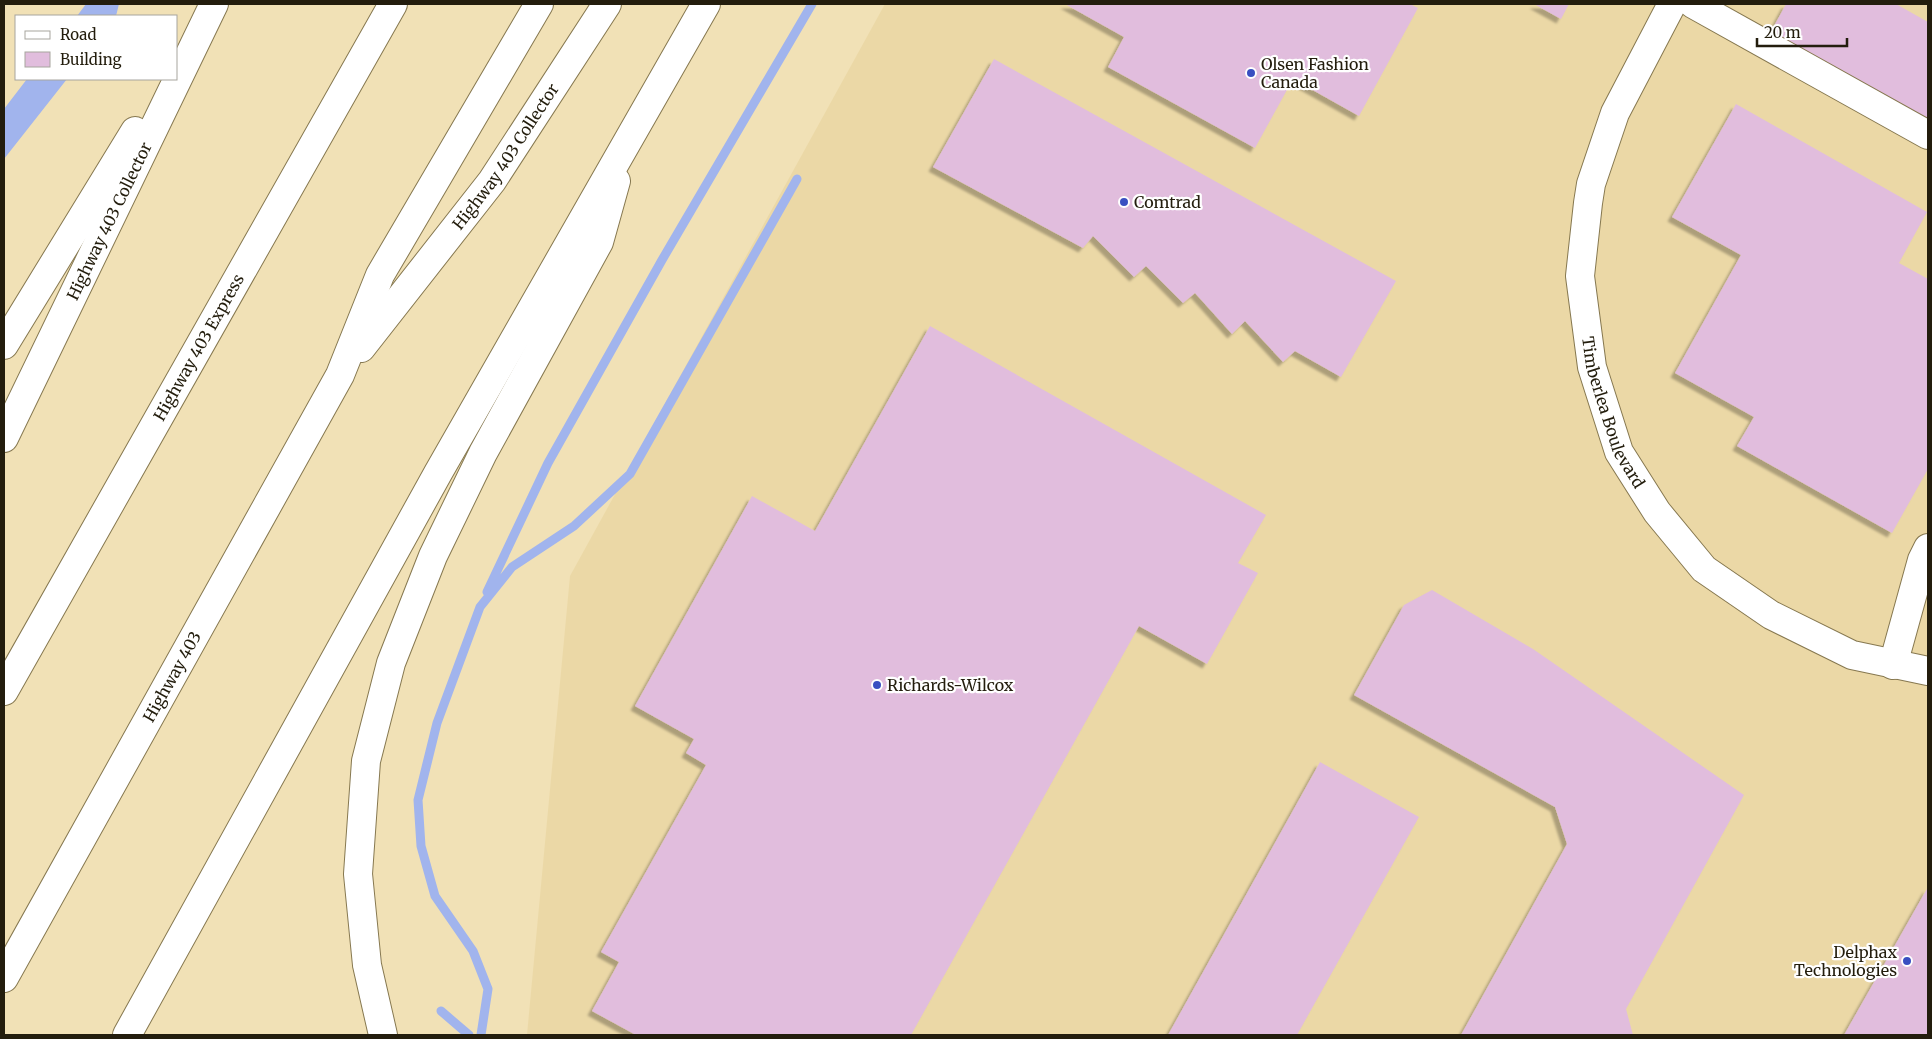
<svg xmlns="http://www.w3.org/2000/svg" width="1932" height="1039" font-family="Merriweather,serif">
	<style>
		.built { fill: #ebd8a6 }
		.water { fill: #a1b4ed }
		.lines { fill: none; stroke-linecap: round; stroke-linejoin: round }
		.stream { stroke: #a1b4ed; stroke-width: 9 }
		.building { fill: #e1bddd; filter: url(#shadow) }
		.minor-casing { stroke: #867850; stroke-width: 30 }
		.highway-casing { stroke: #867850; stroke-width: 30 }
		.minor { stroke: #fff; stroke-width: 28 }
		.highway { stroke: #fff; stroke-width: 28 }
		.poi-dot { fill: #394fc1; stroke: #fff; stroke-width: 2 }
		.labels { text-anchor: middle; stroke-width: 4.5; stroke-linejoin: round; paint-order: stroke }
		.poi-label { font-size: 16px; fill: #231d0d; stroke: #fff; text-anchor: start }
		.street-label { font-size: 16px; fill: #231d0d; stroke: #fff }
	</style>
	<defs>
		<filter id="shadow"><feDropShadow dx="-4.5" dy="4.5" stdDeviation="1" flood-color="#0004"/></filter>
	</defs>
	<rect width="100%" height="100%" fill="#f1e1b6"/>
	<path class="built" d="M885 4H1928V1035H527L570 576Z"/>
	<path class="water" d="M86 4H119L116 16H77Z
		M27 79H67L4 159V109Z"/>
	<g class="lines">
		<path class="stream" d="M487 592 548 463 662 260 812 4
			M441 1011 469 1035
			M481 1035 488 989 473 951 435 896 421 846 418 800 437 723 480 607 512 567 574 526 630 474 797 179"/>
	</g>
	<path class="building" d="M1065 4H1410L1418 8 1359 116 1293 79 1255 148 1108 67 1124 37Z
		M1534 4H1569L1561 19Z
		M1786 4H1896L1928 22V127L1768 37Z
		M994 59 1396 281 1341 377 1295 351 1283 362 1245 321 1232 334 1195 293 1183 303 1146 266 1134 277 1093 236 1083 248 933 167Z
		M1736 104 1927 212 1899 263 1928 279V469L1892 533 1737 446 1754 417 1675 373 1741 255 1672 217Z
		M930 326 1266 515 1238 563 1258 573 1207 664 1139 626 911 1035H636L592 1011 619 962 601 952 706 765 686 753 694 739 635 706 752 496 815 531Z
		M1432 590 1533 649 1744 795 1626 1009 1633 1035H1461L1567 844 1555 807 1354 695 1404 605Z
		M1320 762 1419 817 1297 1035H1168Z
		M1928 887V1035H1844Z"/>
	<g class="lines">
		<defs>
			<g id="minor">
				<path id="s1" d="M1672 4 1615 113 1591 184 1588 203 1580 276 1592 367 1619 452 1657 512 1704 569 1771 615 1852 655 1928 671"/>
				<path d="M1693 4 1928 135"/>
				<path d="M1893 665 1922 560 1928 548"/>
			</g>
			<g id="highway">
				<path d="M4 345 135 131"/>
				<path id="s2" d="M361 348 492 181 607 4"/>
				<path id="s3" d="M4 438 214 4"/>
				<path id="s4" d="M4 691 393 4"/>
				<path id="s5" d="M4 978 340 375 380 275 539 4"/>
				<path d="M127 1035 438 473 706 4"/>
				<path d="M383 1035 367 965 358 874 366 761 391 663 433 556 483 453 599 242 616 181"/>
			</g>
		</defs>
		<use href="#minor" class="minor-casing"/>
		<use href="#highway" class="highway-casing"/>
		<use href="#minor" class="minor"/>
		<use href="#highway" class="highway"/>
	</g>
	<g class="poi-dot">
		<circle cx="1251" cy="73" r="5"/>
		<circle cx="1124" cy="202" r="5"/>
		<circle cx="877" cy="685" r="5"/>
		<circle cx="1907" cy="961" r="5"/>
	</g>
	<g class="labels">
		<g class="poi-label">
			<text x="1261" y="70">Olsen Fashion<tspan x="1261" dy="18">Canada</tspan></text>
			<text x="1134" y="208">Comtrad</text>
			<text x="887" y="691">Richards-Wilcox</text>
			<text x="1897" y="958" text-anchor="end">Delphax<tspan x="1897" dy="18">Technologies</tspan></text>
		</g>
		<g class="street-label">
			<text dy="6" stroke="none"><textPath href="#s2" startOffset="240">Highway 403 Collector</textPath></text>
			<text dy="6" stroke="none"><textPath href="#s3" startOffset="241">Highway 403 Collector</textPath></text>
			<text dy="6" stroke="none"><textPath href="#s4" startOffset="395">Highway 403 Express</textPath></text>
			<text dy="6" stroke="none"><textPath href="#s1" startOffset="432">Timberlea Boulevard</textPath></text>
			<text dy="6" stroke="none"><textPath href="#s5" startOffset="345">Highway 403</textPath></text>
		</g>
	</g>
	<rect width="1932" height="1039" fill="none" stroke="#231d0d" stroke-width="10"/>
	<rect x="15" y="15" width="162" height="65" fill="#ffffff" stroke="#a7a59e"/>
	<rect x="25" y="31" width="25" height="8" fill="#ffffff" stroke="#a7a59e"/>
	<text x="60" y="40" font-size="15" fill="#231d0d">Road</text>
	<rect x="25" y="52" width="25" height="15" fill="#e1bddd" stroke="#a7a59e"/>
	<text x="60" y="65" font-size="15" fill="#231d0d">Building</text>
	<path d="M1757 38v8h90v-8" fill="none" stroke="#231d0d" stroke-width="2.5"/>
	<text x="1764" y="38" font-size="15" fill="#231d0d" stroke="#ffffff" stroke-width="4" paint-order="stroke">20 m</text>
</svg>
